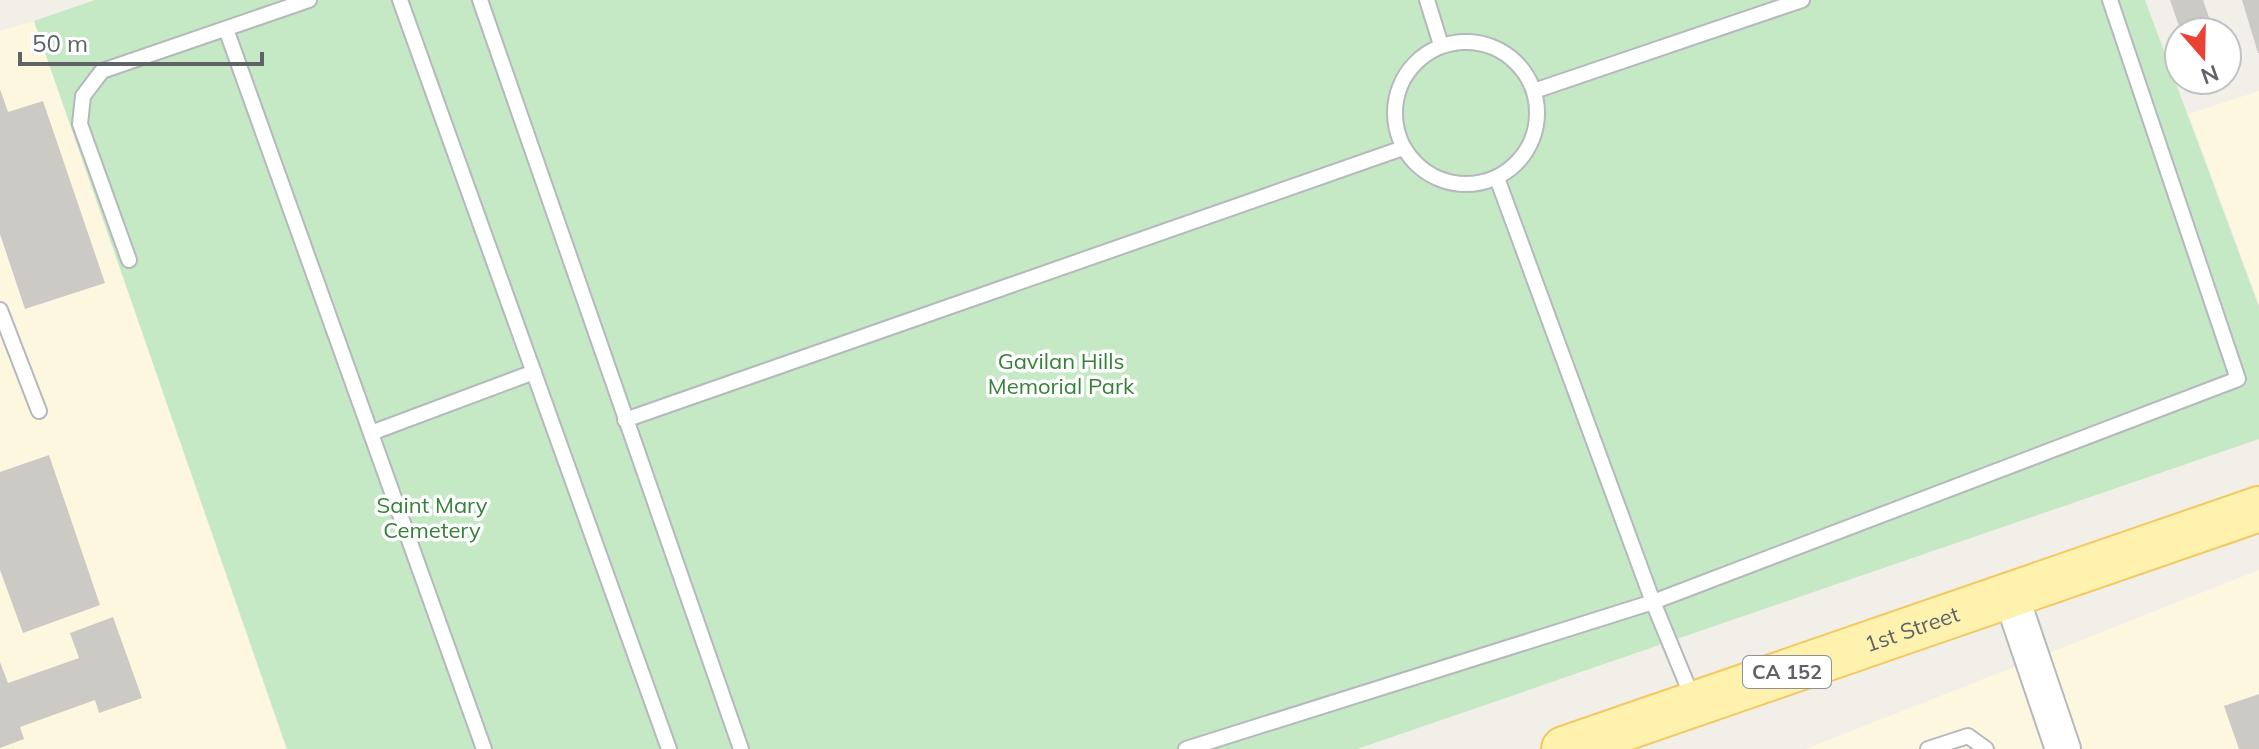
<svg xmlns="http://www.w3.org/2000/svg" width="2259" height="749" font-family="Mulish,sans-serif">
	<style>
		.commercial { fill: #fef7e0 }
		.green { fill: #c5e8c5 }
		.building { fill: #cccac5 }
		.lines { fill: none; stroke-linecap: round; stroke-linejoin: round }
		.service-casing { stroke: #b5b8bc; stroke-width: 18 }
		.tertiary-casing { stroke: #b5b8bc; stroke-width: 38 }
		.primary-casing { stroke: #f2c960; stroke-width: 48 }
		.service { stroke: #fff; stroke-width: 14 }
		.tertiary { stroke: #fff; stroke-width: 34 }
		.primary { stroke: #fff2af; stroke-width: 44 }
		.labels { text-anchor: middle; stroke-width: 7; stroke-linejoin: round; paint-order: stroke }
		.shield { fill: #fff; stroke: #8f9295; stroke-width: 2 }
		.shield-label { font-size: 20px; font-weight: bold; fill: #5f6368 }
		.park-label { font-size: 22px; fill: #348238; stroke: #fff }
		.street-label { font-size: 22px; fill: #5f6368; stroke: #fff }
	</style>
	<rect width="100%" height="100%" fill="#f1efe8"/>
	<path class="commercial" d="M34 21 286 749H0V31Z
		M2259 91V304L2189 114Z
		M2259 570V749H1806Z"/>
	<path class="green" d="M95 0H2145L2259 307V439L1357 749H287L34 21Z"/>
	<path class="building" d="M2170 0H2203L2214 32H2181Z
		M2242 0H2259V53H2258Z
		M0 89 8 112 43 101 105 283 25 309 0 234Z
		M49 455 100 605 23 633 0 570V472Z
		M113 617 142 698 99 713 95 700 20 727 24 739 0 748V662L8 683 79 658 70 633Z
		M2259 694V749H2239L2224 706Z"/>
	<g class="lines">
		<defs>
			<path id="service" d="M400 0 669 749
				M480 0 741 749
				M1427 0 1441 45
				M226 29 484 749
				M1395 113a71 71 0 1 1 142 0a71 71 0 1 1-142 0Z
				M1534 91 1802 0
				M1497 178 1653 602 1693 699
				M129 260 80 124 83 96 102 71 309 0
				M0 310 39 411
				M625 420 1403 148
				M371 433 534 372
				M1186 749 1653 602 2238 379 2110 0
				M1928 749 1968 736 1986 749"/>
			<path id="tertiary" d="M2011 596 2063 749"/>
			<g id="primary">
				<path id="s1" d="M1564 749 2259 509"/>
			</g>
		</defs>
		<use href="#service" class="service-casing"/>
		<use href="#tertiary" class="tertiary-casing"/>
		<use href="#primary" class="primary-casing"/>
		<use href="#service" class="service"/>
		<use href="#tertiary" class="tertiary"/>
		<use href="#primary" class="primary"/>
	</g>
	<g class="labels">
		<rect class="shield" x="1743" y="656" width="88" height="32" rx="6"/>
		<g class="shield-label">
			<text x="1787" y="679">CA 152</text>
		</g>
		<g class="park-label">
			<text x="1061" y="369">Gavilan Hills<tspan x="1061" dy="25">Memorial Park</tspan></text>
			<text x="432" y="513">Saint Mary<tspan x="432" dy="25">Cemetery</tspan></text>
		</g>
		<g class="street-label">
			<text dy="8" stroke="none"><textPath href="#s1" startOffset="368">1st Street</textPath></text>
		</g>
	</g>
	<g transform="translate(2203 56) rotate(160)"><circle r="38" fill="#ffffff" stroke="#bfc1c3" stroke-width="2"/>
	<path d="M0-6L14 30L0 20L-14 30Z" fill="#ea4335"/>
	<text y="-12" font-size="22" font-weight="bold" text-anchor="middle" fill="#5f6368">N</text>
	</g>
	<path d="M20 52v12h242v-12" fill="none" stroke="#5f6368" stroke-width="4"/>
	<text x="32" y="52" font-size="24" fill="#5f6368" stroke="#ffffff" stroke-width="6" paint-order="stroke">50 m</text>
</svg>
